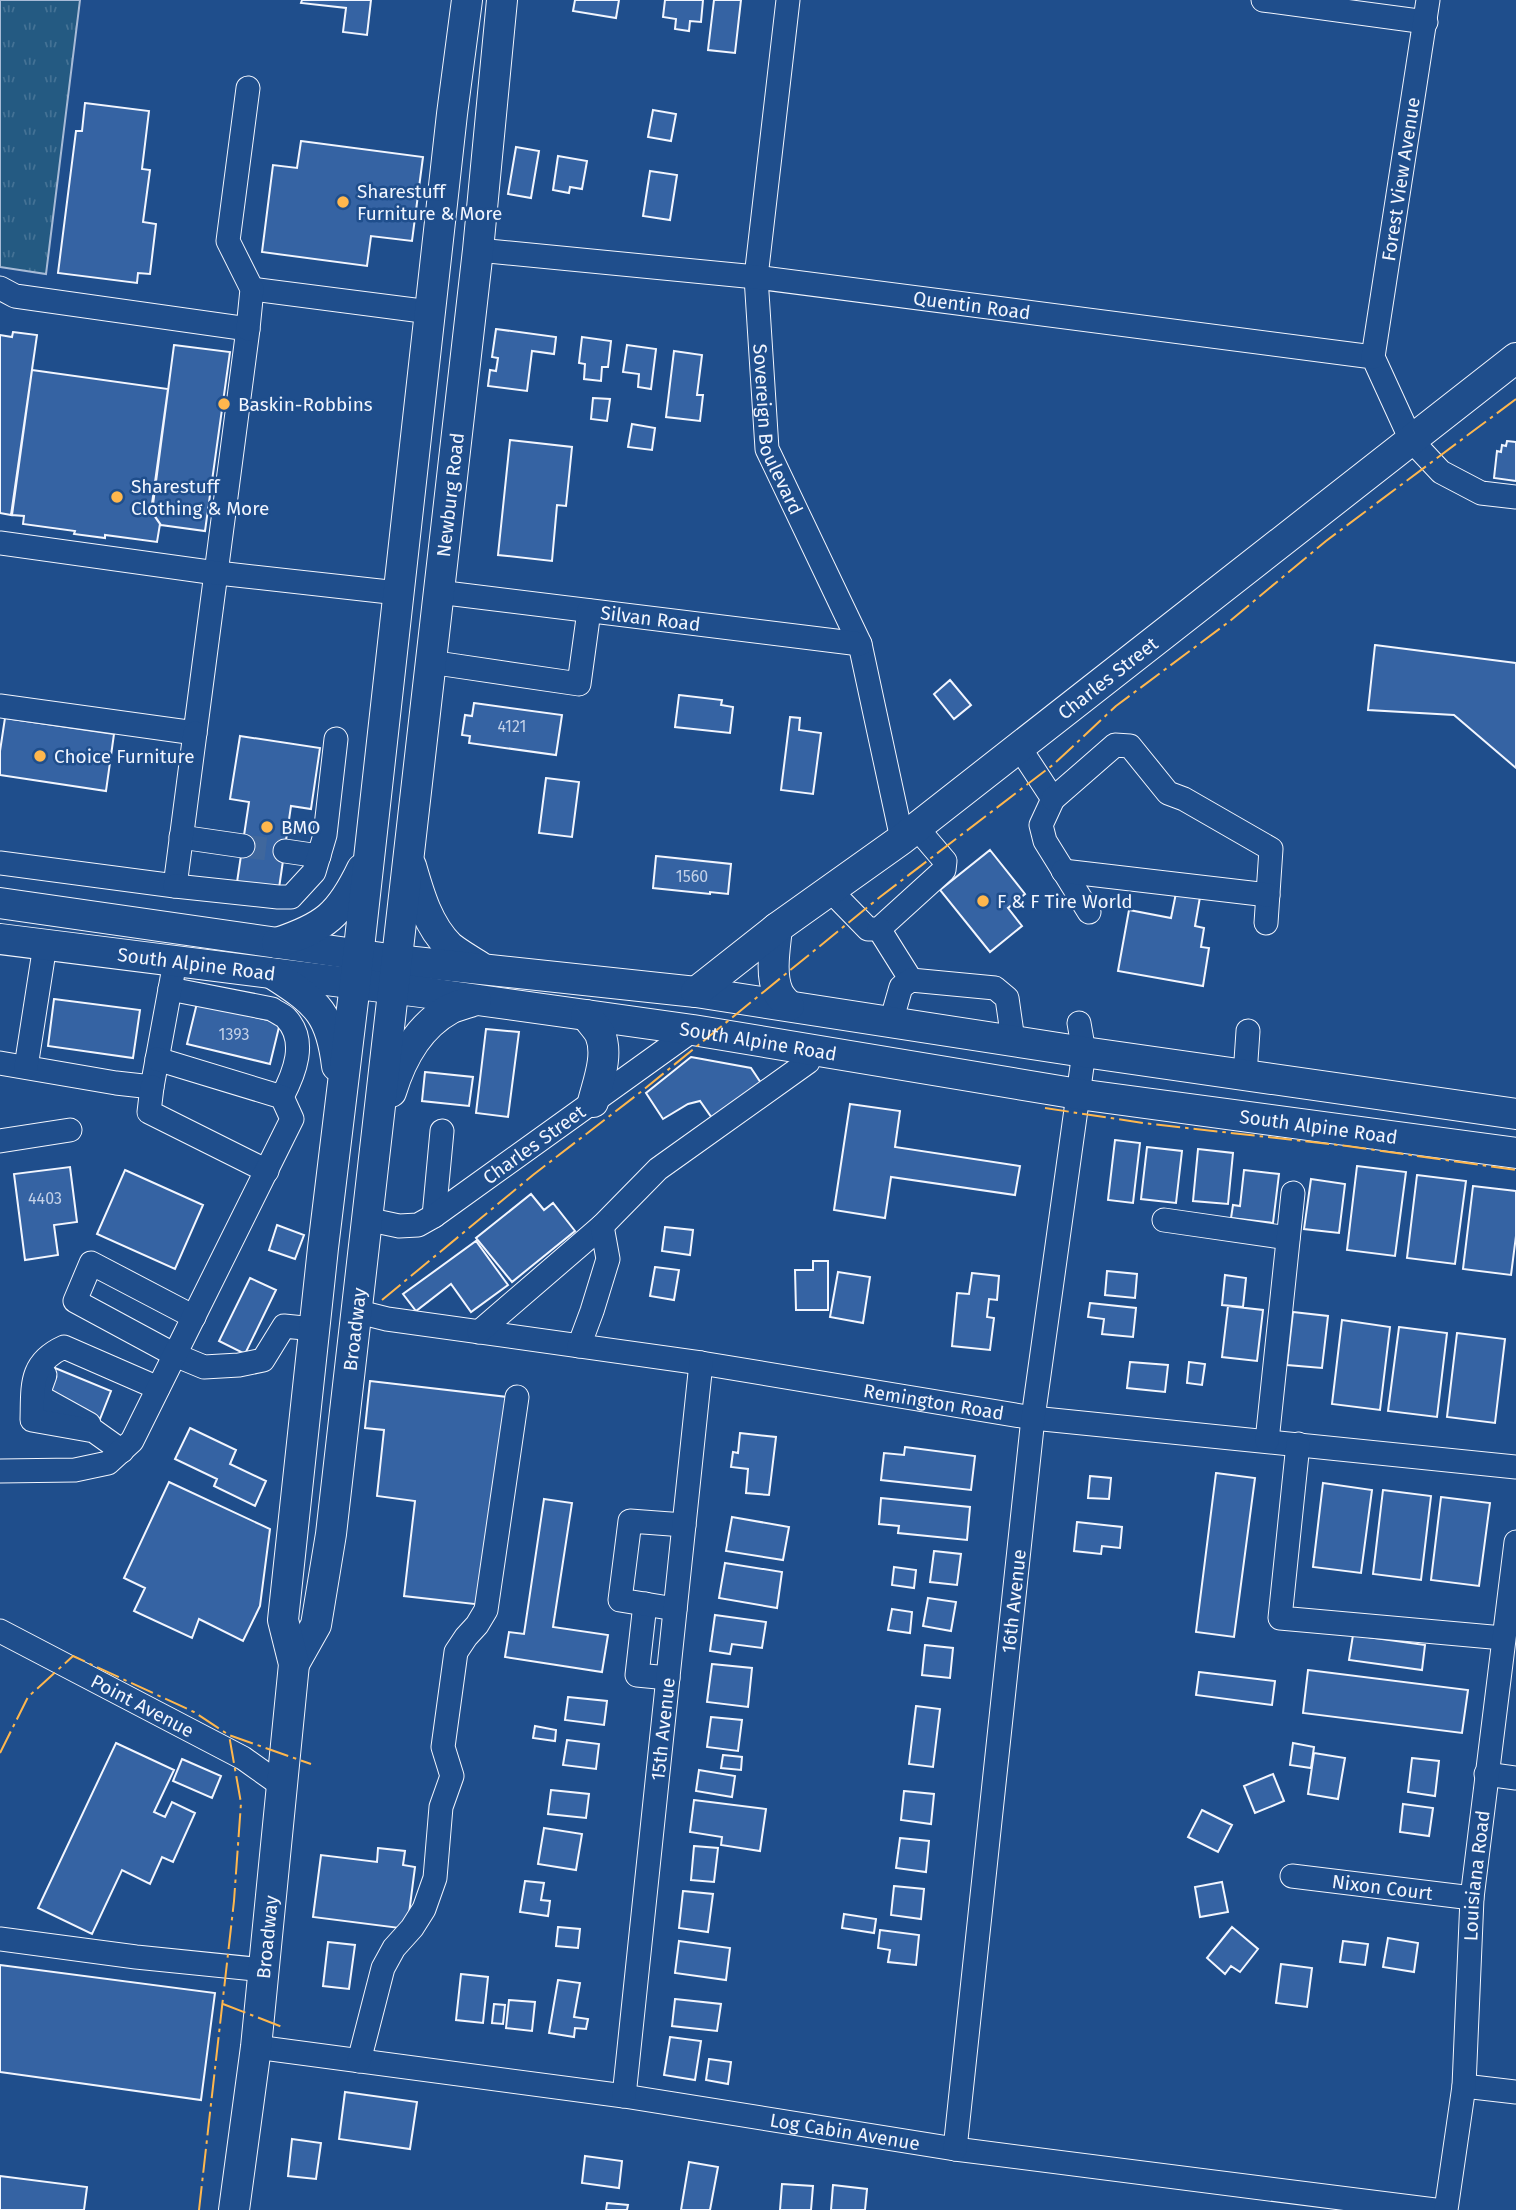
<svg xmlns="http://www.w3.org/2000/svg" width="1516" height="2210" font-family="'Fira Sans',sans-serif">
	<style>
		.park { fill: url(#park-tufts); stroke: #a8bbd7; stroke-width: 2 }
		.building { fill: #3563a3; stroke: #f2f6ff; stroke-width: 2 }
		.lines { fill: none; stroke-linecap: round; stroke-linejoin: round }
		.minor-tunnel { stroke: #3f679d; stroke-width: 23; stroke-dasharray: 23 11; stroke-linecap: butt }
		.minor-casing { stroke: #f2f6ff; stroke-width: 25 }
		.major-casing { stroke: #f2f6ff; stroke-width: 32 }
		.minor { stroke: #1f4e8c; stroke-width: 23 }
		.major { stroke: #1f4e8c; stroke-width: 30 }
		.power { stroke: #ffb74d; stroke-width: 2; stroke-dasharray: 24 5 3.5 5; stroke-linecap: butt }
		.poi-dot { fill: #ffb74d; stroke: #1f4e8c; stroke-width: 2.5 }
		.labels { text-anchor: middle; stroke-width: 5; stroke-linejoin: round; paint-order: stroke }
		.number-label { font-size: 16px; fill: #c3d1e8 }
		.street-label { font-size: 19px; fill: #f2f6ff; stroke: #1f4e8c }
		.poi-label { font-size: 19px; fill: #f2f6ff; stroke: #1f4e8c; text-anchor: start }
	</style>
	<defs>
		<pattern id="park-tufts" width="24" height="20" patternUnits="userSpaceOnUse" patternTransform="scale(1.75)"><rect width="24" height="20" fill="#245a82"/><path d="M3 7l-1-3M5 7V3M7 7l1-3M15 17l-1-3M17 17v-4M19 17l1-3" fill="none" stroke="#447295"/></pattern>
	</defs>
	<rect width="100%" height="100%" fill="#1f4e8c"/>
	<path class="park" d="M0 0H80L46 274 0 267Z"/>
	<path class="building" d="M302 0H371L367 35 343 32 346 8 301 3Z
		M575 0H619L616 18 573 11Z
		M665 0H703L701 22 690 21 689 31 675 29 676 19 663 17Z
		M714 0H741L735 53 708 50Z
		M85 103 149 111 142 169 150 170 143 222 156 224 150 274 138 273 137 283 58 273 76 131H82Z
		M653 110 676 114 671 141 648 137Z
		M301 141 423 157 412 241 371 236 367 266 262 252 273 165 297 168Z
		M516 147 539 151 531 198 508 194Z
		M558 156 587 161 582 189 570 187 569 193 553 190Z
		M650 171 677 175 670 220 643 216Z
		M496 329 556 337 554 354 532 351 527 391 488 386 490 370 496 371 498 358 492 357Z
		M13 332 37 335 11 515 0 513V335L12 337Z
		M582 337 611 341 608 367H602L601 381 584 379 585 364 579 363Z
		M174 345 230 352 205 531 161 525 152 512Z
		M627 345 656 349 651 389 638 387 639 374 623 372Z
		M674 351 702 355 697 395H703L700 421 666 417Z
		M32 370 168 389 151 511 160 524 157 542 105 535V538L74 534 75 531 23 524 24 516 12 515Z
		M593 398 610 399 607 421 591 419Z
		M632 424 655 428 652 450 628 447Z
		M510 440 572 447 566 506 557 505 552 561 498 555Z
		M1507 441 1516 442V481L1494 478 1497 451 1501 452 1502 445 1506 446Z
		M1375 645 1516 663V768L1454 715 1368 710Z
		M950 680 971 705 954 719 934 694Z
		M679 695 722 700 721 705 733 707 730 733 675 727Z
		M474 703 562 715 556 755 469 743 470 736 462 735 465 715 472 716Z
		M790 717 800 718 799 730 821 733 813 794 781 790Z
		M5 718 114 734 106 791 0 775V751Z
		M240 736 320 748 311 809 291 806 278 895 236 889 249 802 230 799Z
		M546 778 579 782 572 837 539 833Z
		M990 850 1025 894 1008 908 1022 926 990 952 940 890Z
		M656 856 731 864 728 894 710 892V894L653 888Z
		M1176 893 1200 897 1195 926 1204 928 1201 947 1209 948 1203 986 1118 971 1129 910 1171 918Z
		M54 999 140 1010 133 1058 48 1046Z
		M197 1003 280 1023 270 1064 187 1044Z
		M486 1029 519 1032 508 1117 476 1113Z
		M691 1057 751 1068 761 1083 712 1118 700 1101 688 1104 663 1119 646 1093Z
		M425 1072 473 1077 469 1106 422 1101Z
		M850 1104 900 1111 895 1147 1020 1166 1015 1195 891 1177 885 1218 834 1210Z
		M1115 1140 1140 1143 1133 1203 1108 1200Z
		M1147 1147 1182 1151 1176 1203 1141 1199Z
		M1198 1149 1233 1153 1228 1204 1193 1201Z
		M1357 1166 1406 1172 1395 1256 1347 1250Z
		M70 1167 77 1222 54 1225 58 1255 25 1260 14 1174Z
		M125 1170 203 1205 175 1269 97 1234Z
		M1244 1170 1279 1174 1273 1223 1231 1218 1233 1205 1240 1206Z
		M1417 1175 1466 1181 1455 1264 1407 1258Z
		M1311 1179 1345 1184 1339 1233 1304 1229Z
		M1473 1186 1516 1191V1236L1511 1275 1463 1269Z
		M531 1194 544 1210 553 1203 575 1231 512 1282 476 1238Z
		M277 1225 304 1235 295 1259 269 1250Z
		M665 1227 693 1230 690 1255 662 1251Z
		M476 1241 508 1285 471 1312 451 1284 416 1311 403 1294Z
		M813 1261H828V1310H796L795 1270H813Z
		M655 1267 679 1270 674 1300 650 1296Z
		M1107 1271 1137 1274 1135 1298 1105 1295Z
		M838 1272 870 1277 863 1323 830 1317Z
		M972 1273 999 1276 997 1300 989 1299 987 1317 994 1318 990 1350 952 1346 957 1293 969 1294Z
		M1225 1275 1246 1278 1243 1307 1222 1305Z
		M250 1278 276 1290 245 1354 219 1341Z
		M1090 1303 1136 1308 1133 1337 1102 1334 1104 1319 1088 1317Z
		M1228 1306 1263 1310 1257 1361 1222 1357Z
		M1293 1312 1328 1316 1322 1368 1287 1365Z
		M1342 1320 1390 1327 1380 1410 1332 1404Z
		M1399 1327 1447 1333 1437 1417 1388 1411Z
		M1457 1333 1505 1339 1495 1423 1447 1417Z
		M1130 1362 1168 1365 1165 1392 1127 1388Z
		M1189 1362 1205 1364 1202 1385 1187 1383Z
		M55 1368 111 1391 100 1419 43 1395Z
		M370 1381 507 1397 483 1605 404 1596 415 1501 377 1496 384 1430 365 1428Z
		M190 1428 236 1450 230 1464 266 1481 255 1506 214 1486 217 1479 175 1459Z
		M740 1433 776 1437 769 1495 746 1493 748 1469 731 1467 733 1452 738 1453Z
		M905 1447 975 1456 971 1490 881 1480 884 1453 904 1455Z
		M1216 1473 1255 1478 1234 1637 1196 1632Z
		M1090 1476 1111 1478 1109 1499 1088 1498Z
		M169 1482 270 1529 260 1606 243 1641 199 1619 192 1638 134 1611 145 1588 124 1578Z
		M1323 1483 1372 1490 1361 1573 1313 1567Z
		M1383 1490 1431 1496 1421 1580 1373 1574Z
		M1441 1497 1490 1503 1479 1586 1431 1580Z
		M881 1498 970 1507 967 1540 898 1533 899 1526 879 1524Z
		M544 1499 572 1503 553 1627 608 1635 602 1672 505 1657 509 1632 524 1634Z
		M732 1517 789 1527 783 1560 726 1551Z
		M1077 1522 1122 1527 1120 1548 1102 1546 1101 1554 1074 1551Z
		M934 1551 961 1554 957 1585 930 1582Z
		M725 1563 782 1572 777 1608 719 1598Z
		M894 1567 916 1570 914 1588 892 1585Z
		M928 1598 956 1602 951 1631 923 1626Z
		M892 1609 912 1612 910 1633 888 1630Z
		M715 1615 766 1622 762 1648 732 1644 730 1654 710 1651Z
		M1353 1635 1425 1645 1422 1670 1349 1660Z
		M925 1645 953 1648 950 1678 922 1675Z
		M712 1664 752 1668 748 1707 707 1702Z
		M1308 1670 1468 1690 1462 1733 1303 1713Z
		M1199 1672 1275 1681 1272 1705 1196 1695Z
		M568 1697 607 1701 604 1725 565 1720Z
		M916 1706 940 1709 933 1767 909 1764Z
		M711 1717 742 1720 738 1751 707 1747Z
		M535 1726 556 1730 555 1741 533 1738Z
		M567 1740 599 1744 596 1769 563 1765Z
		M116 1743 174 1770 154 1812 165 1817 172 1802 195 1813 173 1862 162 1857 150 1884 122 1870 92 1934 38 1908Z
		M1293 1743 1314 1747 1311 1768 1290 1765Z
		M1314 1753 1345 1758 1338 1799 1308 1794Z
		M723 1755 742 1757 741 1770 721 1768Z
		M1412 1758 1439 1761 1435 1796 1408 1792Z
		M182 1759 221 1776 212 1798 173 1781Z
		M699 1770 735 1776 732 1797 696 1791Z
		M1273 1774 1284 1801 1255 1813 1244 1786Z
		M551 1790 589 1794 586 1818 548 1814Z
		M904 1791 934 1794 931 1824 901 1820Z
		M694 1800 766 1809 760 1851 721 1845 722 1837 690 1832Z
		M1403 1804 1433 1808 1429 1836 1400 1832Z
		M1202 1810 1232 1825 1218 1852 1188 1837Z
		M544 1828 582 1834 576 1870 538 1864Z
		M900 1838 929 1841 926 1872 896 1868Z
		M694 1846 718 1848 714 1882 691 1880Z
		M378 1848 405 1851 403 1865 415 1867 407 1929 313 1917 321 1855 377 1862Z
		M525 1881 544 1883 541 1900 550 1901 548 1916 520 1912Z
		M1222 1882 1228 1912 1200 1917 1195 1887Z
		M894 1886 924 1889 921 1919 891 1915Z
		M683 1891 713 1894 708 1932 679 1928Z
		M844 1914 876 1919 874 1933 842 1928Z
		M558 1927 580 1929 578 1948 556 1946Z
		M1232 1927 1258 1949 1240 1972 1231 1966 1225 1974 1207 1958Z
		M880 1930 919 1935 916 1965 888 1962 890 1950 878 1948Z
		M1388 1938 1418 1943 1414 1972 1383 1967Z
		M679 1941 730 1948 726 1980 675 1973Z
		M1343 1941 1368 1944 1365 1965 1340 1962Z
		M328 1942 355 1945 349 1989 323 1986Z
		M1281 1964 1312 1968 1307 2007 1276 2003Z
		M0 1965 215 1993 201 2100 0 2072Z
		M461 1974 488 1977 483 2023 456 2020Z
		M558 1980 580 1983 574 2017 588 2019 586 2029 575 2028 574 2037 549 2033Z
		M675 1999 721 2004 717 2031 672 2026Z
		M509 2000 535 2002 532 2031 506 2028Z
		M494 2004 505 2005 503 2024 492 2023Z
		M670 2037 701 2041 695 2080 664 2075Z
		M709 2059 731 2062 728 2084 706 2080Z
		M345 2092 417 2102 410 2149 339 2139Z
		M292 2139 321 2143 316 2179 288 2176Z
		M585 2156 622 2161 619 2188 582 2183Z
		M689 2162 718 2167 710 2210H681Z
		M0 2176 87 2187 84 2210H0Z
		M782 2184 813 2186 811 2210H780Z
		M833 2185 867 2189 865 2210H831Z
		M607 2203 628 2205 627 2210H606Z"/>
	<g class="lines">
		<path class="minor-tunnel" d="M243 846 285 851"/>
		<defs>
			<g id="minor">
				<path id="s1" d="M788 0 756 277 767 449 860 644 902 839"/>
				<path d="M1263 0 1426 22"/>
				<path id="s2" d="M478 250 756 277 1373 357 1411 440 1441 472 1481 493 1516 497"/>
				<path d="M0 288 15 296 248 329 195 733 0 706"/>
				<path d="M252 289 430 312"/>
				<path d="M248 329 252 289 228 241 248 88"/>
				<path id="s3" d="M1373 357 1428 0"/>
				<path d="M0 543 209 572 398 593"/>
				<path id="s4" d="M438 592 860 644"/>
				<path d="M430 662 579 684 589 611"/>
				<path d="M1019 747 1053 799 1041 825 1045 841 1089 912"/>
				<path d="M1053 799 1115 745 1130 746 1168 793 1184 799 1271 849 1266 923"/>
				<path d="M181 837 243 846"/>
				<path d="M285 851 319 856"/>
				<path d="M0 863 175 886 195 733"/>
				<path d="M1063 871 1268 895"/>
				<path d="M175 886 278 897H291L314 872 325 835 336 739"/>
				<path d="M830 890 868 929H879L944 870 945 861 916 827"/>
				<path d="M879 929 911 980"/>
				<path d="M170 989 272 1009C276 1012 283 1015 286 1018 308 1041 294 1074 282 1097"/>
				<path d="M891 1022 901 987 911 980 995 988 1007 998 1013 1040"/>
				<path d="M0 1063 116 1083 152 1087 175 962"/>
				<path d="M26 1067 45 945"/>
				<path d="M1245 1075 1248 1031"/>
				<path d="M152 1087 149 1112 267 1171"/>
				<path d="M0 1141 70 1130"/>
				<path d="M434 1216 442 1131"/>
				<path id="s5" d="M366 1219 399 1226 418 1225 434 1216 693 1030"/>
				<path d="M1164 1220 1288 1238"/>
				<path id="s6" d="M355 1311 387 1319 701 1363 1033 1418 1516 1467"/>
				<path d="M194 1317 91 1263 75 1301 175 1355 204 1367 239 1365 263 1360 284 1326 314 1329"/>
				<path d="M479 1332 602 1226 658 1169 808 1062"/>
				<path d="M579 1346 592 1311 608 1259 602 1226"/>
				<path d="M45 1375 40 1389 42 1398 89 1424"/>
				<path d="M1267 1441 1293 1193"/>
				<path d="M1298 1444 1280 1618 1503 1638"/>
				<path d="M122 1451 94 1431 32 1420C33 1386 29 1363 64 1347L158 1388"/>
				<path d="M0 1471 75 1470 108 1463 132 1441 292 1119 282 1097 157 1059"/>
				<path d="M645 1604 637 1675 668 1678"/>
				<path d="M675 1609 620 1600 630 1521 684 1525"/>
				<path id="s7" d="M0 1631 243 1758 281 1785"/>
				<path d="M1486 1774 1516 1778"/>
				<path id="s8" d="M1292 1876 1472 1898"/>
				<path d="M0 1939 136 1957 264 1970"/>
				<path id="s9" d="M256 2047 624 2096 955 2149 1435 2210"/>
				<path d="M359 2061 383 1968 394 1948 412 1928 424 1909 435 1878 441 1807 452 1776 443 1747 456 1652 466 1637 477 1625 486 1610 517 1397"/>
				<path d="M1464 2086 1516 2092"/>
				<path id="s10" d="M624 2096 701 1363"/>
				<path id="s11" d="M955 2149 1033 1418 1084 1052 1079 1023"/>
				<path id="s12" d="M1446 2210 1464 2086 1472 1898 1516 1542"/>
			</g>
			<g id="major">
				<path d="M411 866C419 894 428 926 450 947 459 954 469 960 479 966"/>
				<path d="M0 903 396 960 696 992 1084 1052 1516 1114"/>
				<path d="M777 928C775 948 770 974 778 992 780 997 785 1002 789 1006"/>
				<path id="s13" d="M0 939 421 992 693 1030 1078 1094 1516 1153"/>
				<path d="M277 943C325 927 340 915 362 869"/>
				<path d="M276 976C318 1003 331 1015 337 1066"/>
				<path id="s14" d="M696 992 777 928 902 839 1516 358"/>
				<path d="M586 1015C590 1021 597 1028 600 1034 609 1055 598 1082 593 1102"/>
				<path d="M391 1092C401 1059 419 1026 450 1009 458 1005 468 1003 476 1000"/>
				<path id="s15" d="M294 1664 316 1625 331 1534 478 250 502 0"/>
				<path id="s16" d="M234 2210 256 2047 294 1664 283 1620 323 1248 355 984 452 114 467 0"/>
			</g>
		</defs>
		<use href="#minor" class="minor-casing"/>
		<use href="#major" class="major-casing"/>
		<use href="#minor" class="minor"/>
		<use href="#major" class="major"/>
		<path class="power" d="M1045 1108 1143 1123 1347 1146 1516 1170
			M382 1300 533 1175 642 1091 880 897 1054 764 1116 706 1230 621 1326 541 1516 399
			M0 1753 28 1697 73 1656 194 1712 229 1735 311 1764
			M223 2004 285 2028
			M199 2210 234 1901 241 1803 229 1735"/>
	</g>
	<g class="poi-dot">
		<circle cx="343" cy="202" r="7"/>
		<circle cx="224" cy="404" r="7"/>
		<circle cx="117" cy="497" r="7"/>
		<circle cx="40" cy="756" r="7"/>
		<circle cx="267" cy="827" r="7"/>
		<circle cx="983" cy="901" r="7"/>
	</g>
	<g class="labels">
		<g class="number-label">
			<text x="512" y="732">4121</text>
			<text x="692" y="882">1560</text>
			<text x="234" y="1040">1393</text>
			<text x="45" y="1204">4403</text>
		</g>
		<g class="street-label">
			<text dy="7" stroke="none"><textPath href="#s3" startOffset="180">Forest View Avenue</textPath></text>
			<text dy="7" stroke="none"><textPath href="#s2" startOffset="497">Quentin Road</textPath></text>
			<text dy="7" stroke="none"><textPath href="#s1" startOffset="434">Sovereign Boulevard</textPath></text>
			<text dy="7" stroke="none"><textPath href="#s15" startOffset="1183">Newburg Road</textPath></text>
			<text dy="7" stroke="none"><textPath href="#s4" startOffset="214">Silvan Road</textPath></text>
			<text dy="7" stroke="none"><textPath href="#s14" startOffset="518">Charles Street</textPath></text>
			<text dy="7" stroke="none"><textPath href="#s13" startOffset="198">South Alpine Road</textPath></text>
			<text dy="7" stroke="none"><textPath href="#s13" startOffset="765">South Alpine Road</textPath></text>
			<text dy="7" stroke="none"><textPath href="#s13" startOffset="1332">South Alpine Road</textPath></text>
			<text dy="7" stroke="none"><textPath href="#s5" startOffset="194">Charles Street</textPath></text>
			<text dy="7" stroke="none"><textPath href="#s15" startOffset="343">Broadway</textPath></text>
			<text dy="7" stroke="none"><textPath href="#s6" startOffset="586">Remington Road</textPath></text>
			<text dy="7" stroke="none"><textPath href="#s11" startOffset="551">16th Avenue</textPath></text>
			<text dy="7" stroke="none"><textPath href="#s7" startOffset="161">Point Avenue</textPath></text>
			<text dy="7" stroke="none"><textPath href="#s10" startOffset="369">15th Avenue</textPath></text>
			<text dy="7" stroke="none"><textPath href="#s12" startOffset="336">Louisiana Road</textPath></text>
			<text dy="7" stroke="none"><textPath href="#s8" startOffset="91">Nixon Court</textPath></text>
			<text dy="7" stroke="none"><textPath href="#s16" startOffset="275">Broadway</textPath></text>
			<text dy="7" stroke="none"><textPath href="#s9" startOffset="595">Log Cabin Avenue</textPath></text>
		</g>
		<g class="poi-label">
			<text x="357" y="198">Sharestuff<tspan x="357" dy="22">Furniture &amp; More</tspan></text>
			<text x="238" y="411">Baskin-Robbins</text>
			<text x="131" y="493">Sharestuff<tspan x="131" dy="22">Clothing &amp; More</tspan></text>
			<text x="54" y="763">Choice Furniture</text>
			<text x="281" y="834">BMO</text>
			<text x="997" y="908">F &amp; F Tire World</text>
		</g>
	</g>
</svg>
